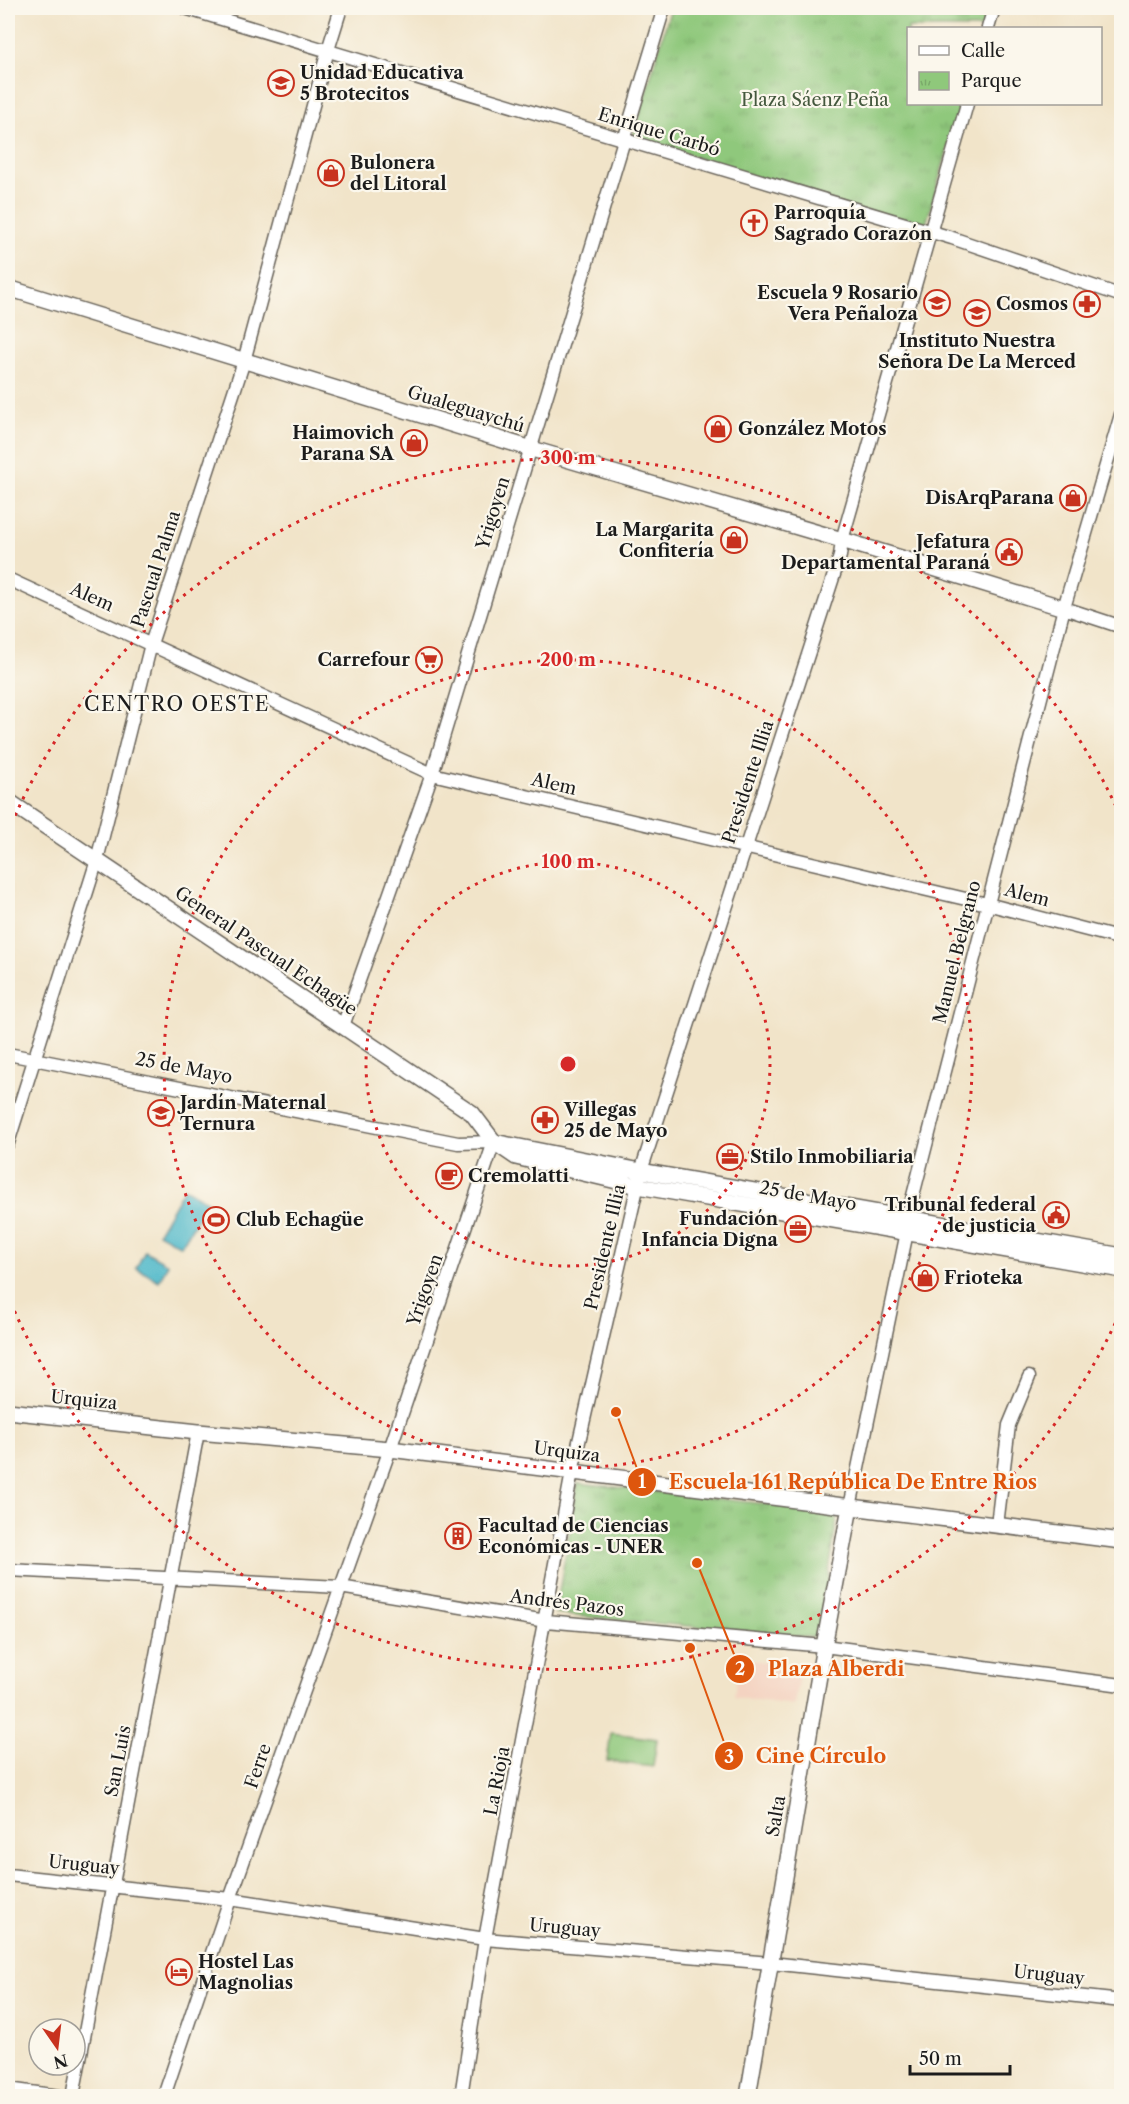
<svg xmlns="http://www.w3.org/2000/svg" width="1129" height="2104" font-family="'Libre Caslon Text',serif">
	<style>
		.built { fill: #f4d3c1 }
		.park { fill: url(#park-tufts); stroke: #56724c; stroke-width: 1.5 }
		.pitch { fill: #8fc87b; stroke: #56724c; stroke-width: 1.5 }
		.water { fill: #4db8c9; stroke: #346a72; stroke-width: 1.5 }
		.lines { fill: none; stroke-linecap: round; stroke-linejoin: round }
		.minor-casing { stroke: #676259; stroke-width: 15 }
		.tertiary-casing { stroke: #676259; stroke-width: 18 }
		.minor { stroke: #fff; stroke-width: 12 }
		.tertiary { stroke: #fff; stroke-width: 15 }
		.ring { fill: none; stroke: #d62828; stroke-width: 3; stroke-dasharray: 3 6 }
		.labels { text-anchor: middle; stroke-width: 4.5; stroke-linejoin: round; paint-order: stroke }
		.poi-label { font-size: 18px; font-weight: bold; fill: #1c1c1c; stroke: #fbf7ec; text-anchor: start }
		.park-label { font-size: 18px; fill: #44583d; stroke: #fbf7ec }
		.street-label { font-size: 18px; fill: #1c1c1c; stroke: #fbf7ec }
		.neighbourhood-label { font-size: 20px; letter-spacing: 1.5px; fill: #1c1c1c; stroke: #fbf7ec }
		.centre { fill: #d62828; stroke: #fbf7ec; stroke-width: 3 }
		.ring-label { font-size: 18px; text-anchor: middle; font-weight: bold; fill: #d62828; stroke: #fbf7ec; stroke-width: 4.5; stroke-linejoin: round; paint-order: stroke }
		.leader { fill: none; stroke: #de560d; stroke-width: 2 }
		.callout-dot { fill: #de560d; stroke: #fbf7ec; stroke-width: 2 }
		.mark-label { font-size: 18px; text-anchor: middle; font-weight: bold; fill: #fff }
		.callout-label { font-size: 20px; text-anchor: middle; font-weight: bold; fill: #de560d; stroke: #fbf7ec; stroke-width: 4.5; stroke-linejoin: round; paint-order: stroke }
	</style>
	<defs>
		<pattern id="park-tufts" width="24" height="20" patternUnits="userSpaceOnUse" patternTransform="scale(1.5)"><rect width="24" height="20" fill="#8fc87b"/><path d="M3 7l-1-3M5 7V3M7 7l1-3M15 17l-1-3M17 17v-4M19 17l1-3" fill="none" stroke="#7bab6a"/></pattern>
	</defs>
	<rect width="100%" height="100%" fill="#fbf7ec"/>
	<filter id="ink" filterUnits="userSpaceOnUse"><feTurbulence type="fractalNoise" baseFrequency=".0167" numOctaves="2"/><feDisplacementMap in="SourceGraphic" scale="12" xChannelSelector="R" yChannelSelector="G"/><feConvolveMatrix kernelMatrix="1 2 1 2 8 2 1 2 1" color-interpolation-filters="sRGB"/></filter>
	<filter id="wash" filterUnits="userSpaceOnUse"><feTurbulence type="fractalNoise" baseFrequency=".008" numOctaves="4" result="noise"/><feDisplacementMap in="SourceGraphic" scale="24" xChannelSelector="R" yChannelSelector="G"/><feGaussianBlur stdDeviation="1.35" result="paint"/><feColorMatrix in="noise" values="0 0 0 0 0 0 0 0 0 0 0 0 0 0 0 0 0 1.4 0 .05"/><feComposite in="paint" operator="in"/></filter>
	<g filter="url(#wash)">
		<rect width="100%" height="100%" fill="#f1e4c9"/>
		<path class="built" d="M739 1659 791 1665 799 1675 794 1705 734 1697Z"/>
		<path class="park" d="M671 8H989L983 28H908V104H961L923 234 633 136Z
			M578 1483 838 1512 819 1638 555 1614Z"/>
		<path class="pitch" d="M611 1733 657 1739 653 1767 607 1761Z"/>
		<path class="water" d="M184 1188 208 1202 181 1246 158 1233Z
			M145 1251 168 1264 159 1281 136 1268Z"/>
	</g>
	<g filter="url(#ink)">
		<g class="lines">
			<defs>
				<path id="minor" d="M185 8 952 238 1122 296
					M988 28 994 8
					M8 579 432 774 987 904 1122 939
					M1064 608 1122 627
					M343 1026 432 774 664 8
					M8 1054 458 1143 494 1142 390 1449 230 1899 164 2096
					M8 1143 97 860 151 644 244 361 328 50 341 8
					M850 1507 907 1232V1219L1064 608 1122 411
					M997 1525 1009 1425 1029 1377
					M8 1570 340 1587 546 1621 824 1646 1122 1685
					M8 1875 230 1899 485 1939 771 1963 1122 2001
					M8 2089 59 2096
					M73 2096 198 1432
					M461 2096 485 1939 572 1472 641 1171 840 556 842 540 967 104"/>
				<path id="tertiary" d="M8 288 532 449 842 540 1064 608
					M8 801 472 1113 494 1142 516 1157 638 1186 1122 1270
					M499 1143 641 1171 1122 1256
					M8 1411 198 1432 390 1449 1122 1541
					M748 2096 824 1646 850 1507"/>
			</defs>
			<use href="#minor" class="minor-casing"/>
			<use href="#tertiary" class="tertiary-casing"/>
			<use href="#minor" class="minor"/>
			<use href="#tertiary" class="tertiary"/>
		</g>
	</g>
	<g class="ring">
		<circle cx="568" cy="1064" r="202"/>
		<circle cx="568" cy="1064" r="404"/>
		<path d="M1119 1315A606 606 0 0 1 8 1296M8 832A606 606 0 0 1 1119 813"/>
	</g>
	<defs>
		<symbol id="school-ring" viewBox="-11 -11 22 22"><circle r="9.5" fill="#fbf7ec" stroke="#c8321e" stroke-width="1.5"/><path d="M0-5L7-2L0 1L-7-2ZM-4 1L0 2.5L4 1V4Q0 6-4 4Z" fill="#c8321e"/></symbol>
		<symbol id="shop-ring" viewBox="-11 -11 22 22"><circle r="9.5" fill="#fbf7ec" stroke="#c8321e" stroke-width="1.5"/><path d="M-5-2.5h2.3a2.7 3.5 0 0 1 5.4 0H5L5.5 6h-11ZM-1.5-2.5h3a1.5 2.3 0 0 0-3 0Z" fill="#c8321e"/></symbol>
		<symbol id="church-ring" viewBox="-11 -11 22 22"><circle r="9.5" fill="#fbf7ec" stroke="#c8321e" stroke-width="1.5"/><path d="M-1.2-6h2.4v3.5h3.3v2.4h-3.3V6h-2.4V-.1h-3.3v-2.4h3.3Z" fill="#c8321e"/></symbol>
		<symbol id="pharmacy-ring" viewBox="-11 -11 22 22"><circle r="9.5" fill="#fbf7ec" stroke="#c8321e" stroke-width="1.5"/><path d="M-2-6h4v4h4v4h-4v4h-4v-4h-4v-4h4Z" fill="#c8321e"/></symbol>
		<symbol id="civic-ring" viewBox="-11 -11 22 22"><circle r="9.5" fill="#fbf7ec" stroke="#c8321e" stroke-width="1.5"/><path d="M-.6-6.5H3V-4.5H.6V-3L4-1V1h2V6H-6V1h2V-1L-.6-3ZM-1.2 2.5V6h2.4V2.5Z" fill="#c8321e"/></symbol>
		<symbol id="supermarket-ring" viewBox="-11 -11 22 22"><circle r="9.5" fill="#fbf7ec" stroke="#c8321e" stroke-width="1.5"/><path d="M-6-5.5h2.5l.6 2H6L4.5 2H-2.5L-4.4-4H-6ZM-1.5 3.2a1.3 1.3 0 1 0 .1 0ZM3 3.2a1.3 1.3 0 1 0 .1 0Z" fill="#c8321e"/></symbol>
		<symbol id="office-ring" viewBox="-11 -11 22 22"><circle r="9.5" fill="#fbf7ec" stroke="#c8321e" stroke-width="1.5"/><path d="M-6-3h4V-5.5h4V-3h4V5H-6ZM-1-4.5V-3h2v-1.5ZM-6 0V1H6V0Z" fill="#c8321e"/></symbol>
		<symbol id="cafe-ring" viewBox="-11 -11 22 22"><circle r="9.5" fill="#fbf7ec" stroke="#c8321e" stroke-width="1.5"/><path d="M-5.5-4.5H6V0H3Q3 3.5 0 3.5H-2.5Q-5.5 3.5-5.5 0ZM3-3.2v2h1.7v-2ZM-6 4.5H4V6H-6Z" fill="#c8321e"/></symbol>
		<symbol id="stadium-ring" viewBox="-11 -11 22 22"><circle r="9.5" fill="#fbf7ec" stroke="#c8321e" stroke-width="1.5"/><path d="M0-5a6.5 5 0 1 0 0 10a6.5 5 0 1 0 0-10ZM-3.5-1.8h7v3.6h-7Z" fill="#c8321e"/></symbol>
		<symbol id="building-ring" viewBox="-11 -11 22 22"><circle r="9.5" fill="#fbf7ec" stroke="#c8321e" stroke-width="1.5"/><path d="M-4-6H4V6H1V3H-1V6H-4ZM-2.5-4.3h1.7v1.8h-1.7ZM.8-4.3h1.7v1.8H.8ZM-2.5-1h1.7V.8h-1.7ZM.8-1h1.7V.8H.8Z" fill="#c8321e"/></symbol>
		<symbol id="hotel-ring" viewBox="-11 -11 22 22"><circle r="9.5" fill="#fbf7ec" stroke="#c8321e" stroke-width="1.5"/><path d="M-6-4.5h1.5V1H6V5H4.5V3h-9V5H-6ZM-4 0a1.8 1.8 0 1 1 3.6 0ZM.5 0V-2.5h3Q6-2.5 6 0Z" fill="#c8321e"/></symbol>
	</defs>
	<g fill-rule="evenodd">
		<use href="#school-ring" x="266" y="68" width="30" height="30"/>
		<use href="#shop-ring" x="316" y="158" width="30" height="30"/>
		<use href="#church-ring" x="739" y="208" width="30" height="30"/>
		<use href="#school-ring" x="922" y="288" width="30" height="30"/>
		<use href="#pharmacy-ring" x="1072" y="289" width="30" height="30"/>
		<use href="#school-ring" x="962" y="298" width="30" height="30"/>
		<use href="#shop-ring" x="703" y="414" width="30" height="30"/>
		<use href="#shop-ring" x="399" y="428" width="30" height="30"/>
		<use href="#shop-ring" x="1058" y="483" width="30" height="30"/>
		<use href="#shop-ring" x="719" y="525" width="30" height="30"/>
		<use href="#civic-ring" x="994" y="537" width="30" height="30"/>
		<use href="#supermarket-ring" x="414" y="645" width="30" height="30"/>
		<use href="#school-ring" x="146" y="1098" width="30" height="30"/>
		<use href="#pharmacy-ring" x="530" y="1105" width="30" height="30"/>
		<use href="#office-ring" x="715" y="1142" width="30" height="30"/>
		<use href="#cafe-ring" x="434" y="1161" width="30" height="30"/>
		<use href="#civic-ring" x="1041" y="1200" width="30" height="30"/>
		<use href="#stadium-ring" x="201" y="1205" width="30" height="30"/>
		<use href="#office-ring" x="783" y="1214" width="30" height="30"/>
		<use href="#shop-ring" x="910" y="1263" width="30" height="30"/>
		<use href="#building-ring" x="443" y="1521" width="30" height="30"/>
		<use href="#hotel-ring" x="164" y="1957" width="30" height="30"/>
	</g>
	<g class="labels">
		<g class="poi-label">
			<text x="300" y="79">Unidad Educativa<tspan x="300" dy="21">5 Brotecitos</tspan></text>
			<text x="350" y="169">Bulonera<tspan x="350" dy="21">del Litoral</tspan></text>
			<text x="774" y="219">Parroquía<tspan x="774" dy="21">Sagrado Corazón</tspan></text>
			<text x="918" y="299" text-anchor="end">Escuela 9 Rosario<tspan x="918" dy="21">Vera Peñaloza</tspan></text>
			<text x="1068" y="310" text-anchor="end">Cosmos</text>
			<text x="977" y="347" text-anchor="middle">Instituto Nuestra<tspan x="977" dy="21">Señora De La Merced</tspan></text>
			<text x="738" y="435">González Motos</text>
			<text x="394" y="439" text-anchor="end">Haimovich<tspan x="394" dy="21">Parana SA</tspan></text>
			<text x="1054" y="504" text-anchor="end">DisArqParana</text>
			<text x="714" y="536" text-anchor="end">La Margarita<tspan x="714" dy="21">Confitería</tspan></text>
			<text x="990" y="548" text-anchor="end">Jefatura<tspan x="990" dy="21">Departamental Paraná</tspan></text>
			<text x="410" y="666" text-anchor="end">Carrefour</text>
			<text x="180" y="1109">Jardín Maternal<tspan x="180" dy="21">Ternura</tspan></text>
			<text x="564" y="1116">Villegas<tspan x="564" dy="21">25 de Mayo</tspan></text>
			<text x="750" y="1163">Stilo Inmobiliaria</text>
			<text x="468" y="1182">Cremolatti</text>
			<text x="1036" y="1211" text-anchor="end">Tribunal federal<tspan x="1036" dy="21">de justicia</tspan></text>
			<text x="778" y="1225" text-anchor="end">Fundación<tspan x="778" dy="21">Infancia Digna</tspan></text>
			<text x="236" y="1226">Club Echagüe</text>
			<text x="944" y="1284">Frioteka</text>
			<text x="478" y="1532">Facultad de Ciencias<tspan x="478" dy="21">Económicas - UNER</tspan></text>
			<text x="198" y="1968">Hostel Las<tspan x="198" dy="21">Magnolias</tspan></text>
		</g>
		<g class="park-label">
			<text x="815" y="106">Plaza Sáenz Peña</text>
		</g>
		<g class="street-label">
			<text transform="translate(659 132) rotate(17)" y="6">Enrique Carbó</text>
			<text transform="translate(466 409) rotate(17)" y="6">Gualeguaychú</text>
			<text transform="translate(493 513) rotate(-73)" y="6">Yrigoyen</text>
			<text transform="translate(156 569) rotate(-72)" y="6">Pascual Palma</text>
			<text transform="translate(92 597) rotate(24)" y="6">Alem</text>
			<text transform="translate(748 782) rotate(-72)" y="6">Presidente Illia</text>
			<text transform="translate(554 784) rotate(13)" y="6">Alem</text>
			<text transform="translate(1027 895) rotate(15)" y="6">Alem</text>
			<text transform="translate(266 951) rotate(34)" y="6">General Pascual Echagüe</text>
			<text transform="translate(957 952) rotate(-76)" y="6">Manuel Belgrano</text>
			<text transform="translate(184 1068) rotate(11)" y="6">25 de Mayo</text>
			<text transform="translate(808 1196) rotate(10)" y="6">25 de Mayo</text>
			<text transform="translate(605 1247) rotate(-77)" y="6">Presidente Illia</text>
			<text transform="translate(425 1290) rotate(-71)" y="6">Yrigoyen</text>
			<text transform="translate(84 1400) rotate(6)" y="6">Urquiza</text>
			<text transform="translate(567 1452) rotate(7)" y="6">Urquiza</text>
			<text transform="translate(567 1603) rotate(7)" y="6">Andrés Pazos</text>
			<text transform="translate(118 1761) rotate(-79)" y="6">San Luis</text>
			<text transform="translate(258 1766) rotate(-71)" y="6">Ferre</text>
			<text transform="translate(497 1781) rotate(-79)" y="6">La Rioja</text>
			<text transform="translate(776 1816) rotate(-80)" y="6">Salta</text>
			<text transform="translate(84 1865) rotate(6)" y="6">Uruguay</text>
			<text transform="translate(565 1928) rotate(5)" y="6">Uruguay</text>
			<text transform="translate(1049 1975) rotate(6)" y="6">Uruguay</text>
		</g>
		<g class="neighbourhood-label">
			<text x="177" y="711">CENTRO OESTE</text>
		</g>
	</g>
	<circle cx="568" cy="1064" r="9" class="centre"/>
	<g class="ring-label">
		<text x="568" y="464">300 m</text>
		<text x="568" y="666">200 m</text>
		<text x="568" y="868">100 m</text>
	</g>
	<path class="leader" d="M616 1412L642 1482M697 1563L740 1669M690 1648L729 1756"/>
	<g class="callout-dot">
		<circle cx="616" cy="1412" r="6"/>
		<circle cx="697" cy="1563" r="6"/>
		<circle cx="690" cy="1648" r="6"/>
		<circle cx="642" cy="1482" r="15"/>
		<circle cx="740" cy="1669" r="15"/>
		<circle cx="729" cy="1756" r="15"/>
	</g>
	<g class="mark-label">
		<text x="642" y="1488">1</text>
		<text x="740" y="1675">2</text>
		<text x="729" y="1763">3</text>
	</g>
	<g class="callout-label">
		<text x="853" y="1489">Escuela 161 República De Entre Rios</text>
		<text x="836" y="1676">Plaza Alberdi</text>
		<text x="821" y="1763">Cine Círculo</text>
	</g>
	<rect width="1129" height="2104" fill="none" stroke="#fbf7ec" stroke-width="30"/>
	<rect x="907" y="27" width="195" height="78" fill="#fbf7ec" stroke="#a29f99" stroke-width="1.5"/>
	<rect x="919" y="46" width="30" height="9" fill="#ffffff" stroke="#a29f99" stroke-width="1.5"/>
	<text x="961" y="57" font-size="18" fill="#1c1c1c">Calle</text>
	<rect x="919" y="72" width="30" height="18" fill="url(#park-tufts)" stroke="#a29f99" stroke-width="1.5"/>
	<text x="961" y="87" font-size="18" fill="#1c1c1c">Parque</text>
	<g transform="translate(57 2047) rotate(166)"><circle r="28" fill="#fbf7ec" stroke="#a29f99" stroke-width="1.5"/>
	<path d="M0-4.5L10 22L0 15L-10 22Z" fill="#c8321e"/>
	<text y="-9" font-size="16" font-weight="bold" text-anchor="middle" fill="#1c1c1c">N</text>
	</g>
	<path d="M910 2065v9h100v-9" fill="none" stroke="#1c1c1c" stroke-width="3"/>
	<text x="919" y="2065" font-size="18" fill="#1c1c1c" stroke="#fbf7ec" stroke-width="4.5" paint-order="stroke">50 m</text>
</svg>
